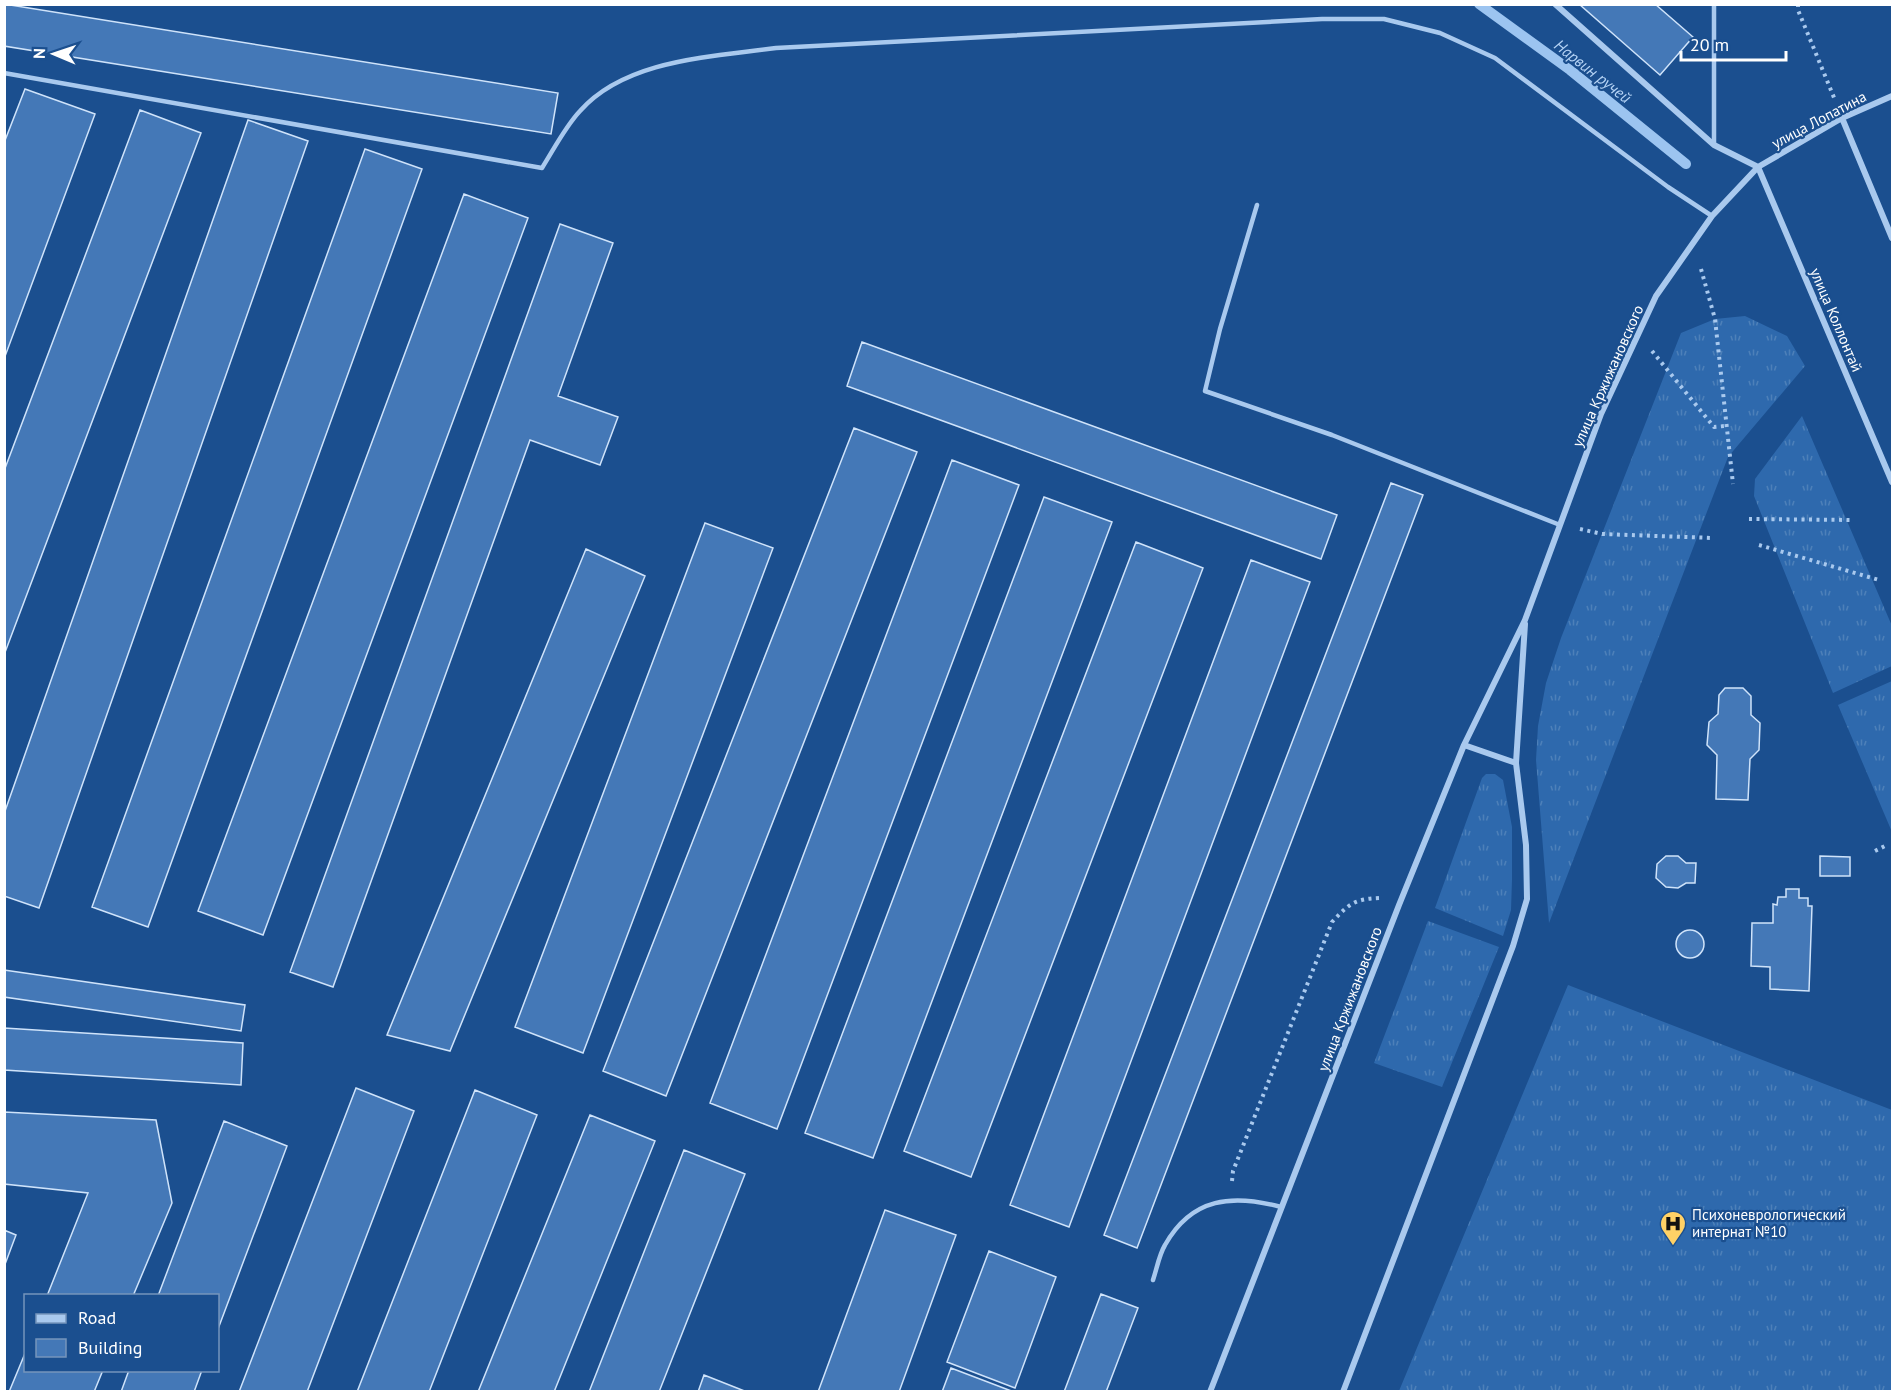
<svg xmlns="http://www.w3.org/2000/svg" width="1897" height="1396" font-family="'PT Sans',sans-serif">
	<style>
		.grass { fill: url(#grass-tufts) }
		.lines { fill: none; stroke-linecap: round; stroke-linejoin: round }
		.stream { stroke: #9cc4f0; stroke-width: 10 }
		.building { fill: #4478b7; stroke: #cfe3fa; stroke-width: 1.5 }
		.path { stroke: #a9c9ee; stroke-width: 4; stroke-dasharray: 3 4.5; stroke-linecap: butt }
		.lane { stroke: #a9c9ee; stroke-width: 4.5 }
		.street { stroke: #a9c9ee; stroke-width: 6 }
		.labels { text-anchor: middle; stroke-width: 4.5; stroke-linejoin: round; paint-order: stroke }
		.street-label { font-size: 15px; fill: #fff; stroke: #1b4f8f }
		.poi-label { font-size: 15px; fill: #fff; stroke: #1b4f8f; text-anchor: start }
		.water-label { font-size: 16px; font-style: italic; fill: #b5d3f5; stroke: #1b4f8f }
	</style>
	<defs>
		<pattern id="grass-tufts" width="24" height="20" patternUnits="userSpaceOnUse" patternTransform="scale(1.5)"><rect width="24" height="20" fill="#2e69ad"/><path d="M3 7l-1-3M5 7V3M7 7l1-3M15 17l-1-3M17 17v-4M19 17l1-3" fill="none" stroke="#4d80b9"/></pattern>
	</defs>
	<rect width="100%" height="100%" fill="#1b4f8f"/>
	<path class="grass" d="M1745 316 1787 336 1805 366 1728 457 1549 923 1536 760 1538 726 1546 683 1561 638 1681 333 1715 319Z
		M1802 416 1892 626V666L1833 693 1754 496 1755 479Z
		M1892 681V832L1838 705Z
		M1486 774H1495L1503 780 1512 827V879L1511 910 1503 936 1435 908 1482 778Z
		M1428 921 1499 947 1442 1087 1374 1063Z
		M1568 985 1892 1110V1391H1399Z"/>
	<g class="lines">
		<path class="stream" d="M1479 4 1570 70 1686 164"/>
	</g>
	<path class="building" d="M4 4 558 93 551 134 4 46Z
		M1579 4H1655L1693 37 1660 75Z
		M25 89 95 114 4 359V143Z
		M140 110 201 133 4 655V471Z
		M248 120 308 141 39 908 4 896V814Z
		M365 149 422 169 148 927 92 907Z
		M464 194 528 218 263 935 198 911Z
		M560 224 613 243 558 396 618 417 600 465 530 440 333 987 290 972Z
		M862 342 1337 515 1321 559 847 386Z
		M854 428 917 452 666 1096 603 1071Z
		M952 460 1019 485 777 1129 710 1103Z
		M1391 483 1423 495 1137 1248 1104 1235Z
		M1044 497 1112 522 873 1158 805 1133Z
		M705 523 773 548 583 1053 515 1027Z
		M1136 542 1203 568 971 1177 904 1151Z
		M586 549 645 576 450 1051 387 1035Z
		M1251 560 1310 582 1069 1227 1010 1205Z
		M1725 688H1743L1751 696V715L1760 723 1759 750 1750 759 1748 800 1716 799 1717 755 1707 745 1709 722 1718 714 1719 695Z
		M1666 856H1678L1686 863H1696L1695 883H1686L1678 888 1666 887 1656 878 1657 864Z
		M1820 856 1850 857V876H1820Z
		M1786 889H1799V898H1808V906H1812L1809 991 1770 989V967L1751 966 1752 923H1773V904L1777 905 1778 897H1786Z
		M1676 944a14 14 0 1 1 28 0a14 14 0 1 1-28 0Z
		M4 970 245 1005 241 1031 4 997Z
		M4 1028 243 1043 241 1085 4 1070Z
		M356 1088 414 1111 307 1392H239Z
		M475 1090 537 1115 429 1392H357Z
		M4 1112 156 1120 172 1203 133 1296H47L88 1193 4 1184Z
		M590 1115 655 1141 554 1392H478Z
		M224 1121 287 1146 218 1329V1296H158Z
		M684 1150 745 1174 659 1392H589Z
		M885 1210 956 1235 899 1392H818Z
		M4 1230 16 1235 4 1267Z
		M989 1251 1056 1277 1015 1388 947 1362Z
		M1101 1294 1138 1308 1106 1392H1064Z
		M26 1351V1370H103L94 1392H9Z
		M951 1368 1014 1392H942Z
		M129 1370H202L194 1392H121Z
		M704 1375 747 1392H698Z"/>
	<g class="lines">
		<path class="path" d="M1798 4V10L1835 100
			M1701 269 1715 319 1733 484
			M1652 351 1714 427 1725 426
			M1749 519 1854 520
			M1580 529 1602 534 1713 538
			M1759 545 1879 580
			M1875 851 1887 845
			M1232 1181 1233 1171 1332 922C1349 904 1354 899 1379 898"/>
		<path class="lane" d="M4 73 542 168C554 149 565 127 580 111 626 59 712 57 776 48L1322 19H1384L1440 33 1495 58 1668 187 1712 216
			M1714 145V4
			M1257 205 1220 329 1205 391 1332 435 1560 525
			M1153 1280C1157 1268 1159 1255 1165 1245 1192 1197 1233 1194 1281 1207"/>
		<path class="street" d="M1555 4 1714 145 1758 167
			M1842 118 1892 238
			M1758 167 1892 482
			M1464 745 1516 763
			M1210 1392 1399 905 1464 745 1525 620 1601 414 1656 296 1712 216 1758 167 1842 118 1892 96
			M1343 1392 1513 946 1527 899 1526 845 1516 763 1525 624"/>
	</g>
	<defs>
		<symbol id="hospital-pin" viewBox="-11 -11 22 30"><path d="M0 17L-7.5 6A9.5 9.5 0 1 1 7.5 6Z" fill="#ffd166" stroke="#1b4f8f"/><path d="M-5-5h3v3.5h4V-5h3V5h-3V1.5h-4V5h-3Z" fill="#111"/></symbol>
	</defs>
	<g fill-rule="evenodd">
		<use href="#hospital-pin" x="1658" y="1209" width="30" height="40"/>
	</g>
	<g class="labels">
		<g class="street-label">
			<text transform="translate(1819 120) rotate(-28)" y="5">улица Лопатина</text>
			<text transform="translate(1836 320) rotate(67)" y="5">улица Коллонтай</text>
			<text transform="translate(1608 376) rotate(-66)" y="5">улица Кржижановского</text>
			<text transform="translate(1350 999) rotate(-69)" y="5">улица Кржижановского</text>
		</g>
		<g class="poi-label">
			<text x="1692" y="1220">Психоневрологический<tspan x="1692" dy="17">интернат №10</tspan></text>
		</g>
		<g class="water-label">
			<text transform="translate(1593 71) rotate(38)" y="6">Нарвин ручей</text>
		</g>
	</g>
	<rect width="1897" height="1396" fill="none" stroke="#ffffff" stroke-width="12"/>
	<rect x="24" y="1294" width="195" height="78" fill="#1b4f8f" stroke="#7695bc" stroke-width="1.5"/>
	<rect x="36" y="1314" width="30" height="9" fill="#a9c9ee" stroke="#7695bc" stroke-width="1.5"/>
	<text x="78" y="1324" font-size="18" fill="#ffffff">Road</text>
	<rect x="36" y="1339" width="30" height="18" fill="#4478b7" stroke="#7695bc" stroke-width="1.5"/>
	<text x="78" y="1354" font-size="18" fill="#ffffff">Building</text>
	<g transform="translate(54 54) rotate(272)" stroke="#1b4f8f" stroke-width="4.5" paint-order="stroke">
	<path d="M0-4.5L10 22L0 15L-10 22Z" fill="#ffffff"/>
	<text y="-9" font-size="16" font-weight="bold" text-anchor="middle" fill="#ffffff">N</text>
	</g>
	<path d="M1681 51v9h105v-9" fill="none" stroke="#ffffff" stroke-width="3"/>
	<text x="1690" y="51" font-size="18" fill="#ffffff" stroke="#1b4f8f" stroke-width="4.5" paint-order="stroke">20 m</text>
</svg>
